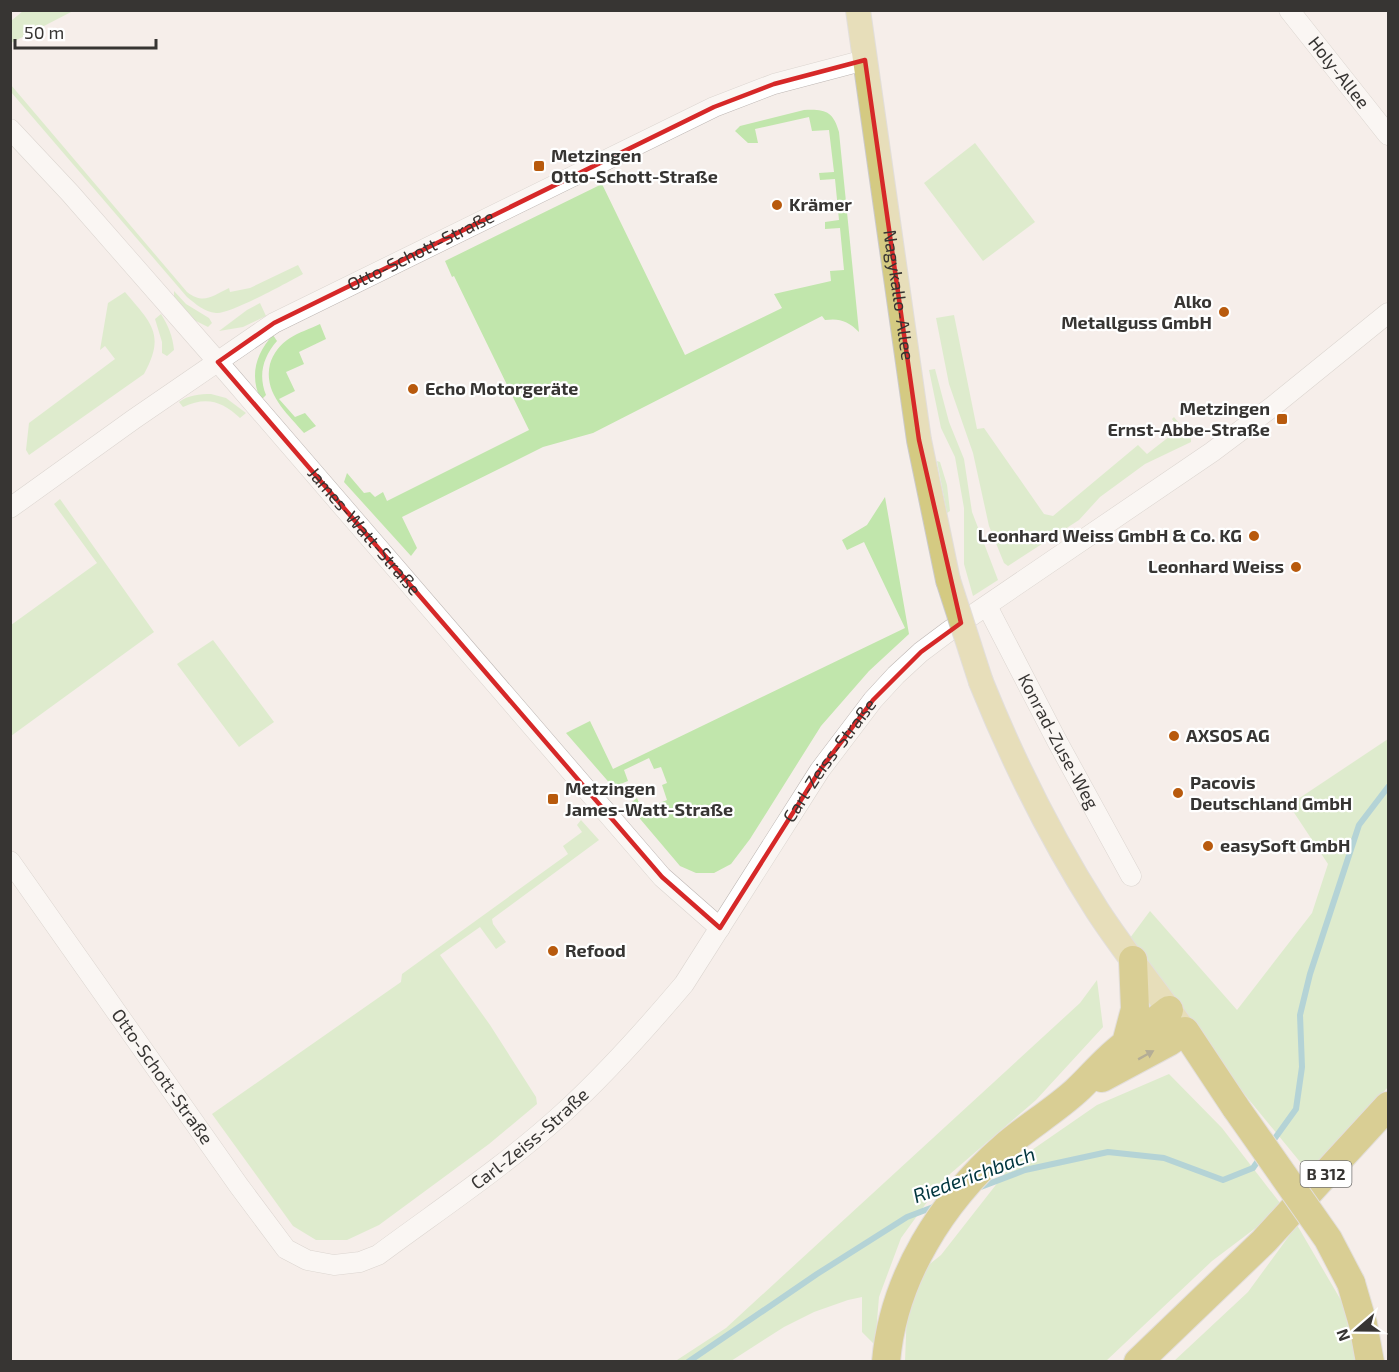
<svg xmlns="http://www.w3.org/2000/svg" width="1399" height="1372" font-family="'Exo 2',sans-serif">
	<style>
		.green { fill: #c1e6ac }
		.lines { fill: none; stroke-linecap: round; stroke-linejoin: round }
		.stream { stroke: #64b2bf; stroke-width: 6 }
		.minor-casing { stroke: #bdb6b3; stroke-width: 21 }
		.major-casing { stroke: #cbcaca; stroke-width: 26 }
		.highway-casing { stroke: #cbcaca; stroke-width: 30 }
		.minor { stroke: #fff; stroke-width: 20 }
		.major { stroke: #d4ca82; stroke-width: 24 }
		.highway { stroke: #b7a72e; stroke-width: 28 }
		.major-bridge-casing { stroke: #cbcaca; stroke-width: 26; stroke-linecap: butt }
		.highway-bridge-casing { stroke: #cbcaca; stroke-width: 30; stroke-linecap: butt }
		.major-bridge { stroke: #d4ca82; stroke-width: 24 }
		.highway-bridge { stroke: #b7a72e; stroke-width: 28 }
		.oneway { fill: #645d31 }
		.marked { fill: none; stroke: #d62828; stroke-width: 4.5; stroke-linejoin: round }
		.poi-dot { fill: #b85a0d; stroke: #fff; stroke-width: 2 }
		.labels { text-anchor: middle; stroke-width: 4.5; stroke-linejoin: round; paint-order: stroke }
		.shield { fill: #fff; stroke: #737270; stroke-width: 1.5 }
		.shield-label { font-size: 16px; font-weight: bold; fill: #373533 }
		.street-label { font-size: 18px; fill: #373533; stroke: #fff }
		.poi-label { font-size: 18px; font-weight: bold; fill: #373533; stroke: #fff; text-anchor: start }
		.water-label { font-size: 20px; font-style: italic; fill: #00353e; stroke: #fff }
	</style>
	<rect width="100%" height="100%" fill="#f5eeea"/>
	<path class="green" d="M23 11V10L73 11 11 43V21Z
		M11 85 187 292C204 305 212 296 229 288L230 292 250 288 298 265 303 274C288 282 229 315 216 313 204 312 196 304 187 297L11 92Z
		M804 110C825 109 833 111 839 132L859 332C848 321 840 318 825 320L822 316 593 433 543 447 402 517 417 548 411 556 344 482 347 473 364 493 370 492 375 497 383 492 387 501 529 430 454 276 452 277 445 261 602 184 685 355 782 308 774 294 831 281 830 271 844 270 840 228 825 229V222L839 220 835 179 820 180 819 173 834 172 829 130 812 131 809 117 755 129 758 143H748L735 131 740 126Z
		M975 143 1035 222 983 261 924 183Z
		M174 291 186 304 209 318 212 323 208 327 192 319 174 299Z
		M125 292C151 323 166 334 144 374L29 455 26 450 29 423 115 359 105 346 100 350 108 303Z
		M260 303 266 316 243 327 219 331 247 310Z
		M161 314C168 325 173 337 174 350L167 356 162 353V342L155 319Z
		M954 315 977 429 984 428 1044 514 1053 516 1138 445 1147 454 1179 429 1172 419 1174 417 1191 438V442L1145 464 1100 497 1079 520 1008 566 1004 563 989 526 973 453 949 384 936 318Z
		M320 324 326 339 299 352 304 364 286 372 295 391 279 399 295 417 305 413 316 426 304 433C287 413 263 393 270 364 273 354 280 344 290 338 299 332 310 329 320 324Z
		M273 335 277 341C263 357 258 375 266 395L261 400C249 376 256 353 273 335Z
		M935 369 949 422 964 459 972 512 998 580 973 596 964 564V508L955 457 941 428 929 370Z
		M211 394 226 398 246 413 240 418C222 401 206 396 183 407L179 402C188 395 200 394 211 394Z
		M937 461 940 462 947 485 950 511 947 513Z
		M885 497 909 634 869 671 821 726 750 839 731 864 714 873H696L680 866 630 807 632 802 637 798 642 810 667 800 662 785 667 783 661 767 654 769 649 758 624 770 628 781 613 787 566 733 590 721 613 769 905 628 864 542 847 550 842 540 867 525Z
		M60 499 154 632 11 736V625L97 563 54 504Z
		M213 640 274 722 239 747 177 664Z
		M1388 739V1087L1310 1174 1208 1050 1130 938 1150 911 1237 1010 1312 913 1328 864 1289 805Z
		M581 820 599 840 492 919 493 924 506 942 496 949 480 927 440 955 490 1025 536 1097 537 1104 489 1144 379 1225 347 1240H316L293 1226 212 1114 401 982 402 974 568 854 563 846 582 832 577 825Z
		M1097 980 1103 1027 1036 1100 943 1180 901 1238 879 1297 875 1345 862 1332V1297L848 1300 814 1312 784 1327 731 1361 674 1362 726 1328 1080 1003Z
		M1169 1074 1222 1128 1280 1203 1257 1227 1212 1261 1106 1361 905 1362 907 1309 926 1267 941 1255 1013 1163 1097 1105Z
		M1297 1225 1342 1302 1357 1361 1173 1362 1248 1292Z"/>
	<g class="lines">
		<path class="stream" d="M1270 1145 1296 1109 1302 1067 1300 1015 1310 974 1359 825 1388 787
			M978 1188 1025 1170 1108 1152 1164 1158 1223 1180 1253 1168 1260 1158
			M688 1362 817 1274 907 1217 936 1206"/>
		<defs>
			<g id="minor">
				<path id="s1" d="M1289 10 1388 135"/>
				<path id="s2" d="M10 129 70 193 218 362 662 877 720 928"/>
				<path id="s3" d="M10 508 134 419 274 323 714 107 774 84 865 60"/>
				<path id="s4" d="M987 606 1057 741 1131 876"/>
				<path id="s5" d="M10 861 239 1186 286 1249 307 1260 334 1265 360 1262 378 1255C440 1209 505 1166 562 1114 606 1074 646 1029 684 984L820 770 873 700 896 675 921 652 949 631 1212 452 1272 407 1388 313"/>
			</g>
			<g id="major">
				<path id="s6" d="M858 10 919 440 948 580"/>
				<path d="M981 682C1013 761 1051 838 1097 910 1123 950 1153 987 1181 1026"/>
			</g>
			<path id="highway" d="M1126 1043 1135 1009 1133 960
				M1102 1078 1169 1042 1185 1031 1236 1108
				M1351 1283 1363 1324 1370 1362
				M886 1362C893 1278 942 1201 1004 1147 1027 1127 1054 1111 1076 1091 1088 1080 1097 1069 1109 1058 1127 1041 1149 1026 1169 1010
				M1138 1362 1264 1241 1388 1106"/>
		</defs>
		<use href="#minor" class="minor-casing"/>
		<use href="#major" class="major-casing"/>
		<use href="#highway" class="highway-casing"/>
		<use href="#minor" class="minor"/>
		<use href="#major" class="major"/>
		<use href="#highway" class="highway"/>
		<defs>
			<path id="major-bridge" d="M948 580 981 682"/>
			<path id="highway-bridge" d="M1236 1108 1328 1239 1351 1283"/>
		</defs>
		<use href="#major-bridge" class="major-bridge-casing"/>
		<use href="#highway-bridge" class="highway-bridge-casing"/>
		<use href="#major-bridge" class="major-bridge"/>
		<use href="#highway-bridge" class="highway-bridge"/>
	</g>
	<defs><path id="oneway-solid" d="M-6-.8H1V-3.2L6.5 0L1 3.2V.8H-6Z" transform="scale(1.5)"/></defs>
	<use class="oneway" href="#oneway-solid" transform="translate(1146 1055) rotate(-29)"/>
	<path d="M0 0H1399V1372H0ZM865 60 919 440 961 623 921 652 873 700 820 770 720 928 662 877 218 362 274 323 714 107 774 84Z" fill="#f5eeea" fill-opacity=".55" fill-rule="evenodd"/>
	<path class="marked" d="M865 60 919 440 961 623 921 652 873 700 820 770 720 928 662 877 218 362 274 323 714 107 774 84Z"/>
	<g class="poi-dot">
		<rect x="533" y="160" width="12" height="12" rx="3"/>
		<circle cx="777" cy="205" r="6"/>
		<circle cx="1224" cy="312" r="6"/>
		<circle cx="413" cy="389" r="6"/>
		<rect x="1276" y="413" width="12" height="12" rx="3"/>
		<circle cx="1254" cy="536" r="6"/>
		<circle cx="1296" cy="567" r="6"/>
		<circle cx="1174" cy="736" r="6"/>
		<circle cx="1178" cy="793" r="6"/>
		<rect x="547" y="793" width="12" height="12" rx="3"/>
		<circle cx="1208" cy="846" r="6"/>
		<circle cx="553" cy="951" r="6"/>
	</g>
	<g class="labels">
		<rect class="shield" x="1300.5" y="1161" width="51" height="26" rx="4.5"/>
		<g class="shield-label">
			<text x="1326" y="1180">B 312</text>
		</g>
		<g class="street-label">
			<text dy="6" stroke="none"><textPath href="#s1" startOffset="80">Holy-Allee</textPath></text>
			<text dy="6" stroke="none"><textPath href="#s3" startOffset="486">Otto-Schott-Straße</textPath></text>
			<text dy="6" stroke="none"><textPath href="#s6" startOffset="288">Nagykallo-Allee</textPath></text>
			<text dy="6" stroke="none"><textPath href="#s2" startOffset="536">James-Watt-Straße</textPath></text>
			<text dy="6" stroke="none"><textPath href="#s4" startOffset="153">Konrad-Zuse-Weg</textPath></text>
			<text dy="6" stroke="none"><textPath href="#s5" startOffset="1250">Carl-Zeiss-Straße</textPath></text>
			<text dy="6" stroke="none"><textPath href="#s5" startOffset="264">Otto-Schott-Straße</textPath></text>
			<text dy="6" stroke="none"><textPath href="#s5" startOffset="764">Carl-Zeiss-Straße</textPath></text>
		</g>
		<g class="poi-label">
			<text x="551" y="162">Metzingen<tspan x="551" dy="21">Otto-Schott-Straße</tspan></text>
			<text x="789" y="211">Krämer</text>
			<text x="1212" y="308" text-anchor="end">Alko<tspan x="1212" dy="21">Metallguss GmbH</tspan></text>
			<text x="425" y="395">Echo Motorgeräte</text>
			<text x="1270" y="415" text-anchor="end">Metzingen<tspan x="1270" dy="21">Ernst-Abbe-Straße</tspan></text>
			<text x="1242" y="542" text-anchor="end">Leonhard Weiss GmbH &amp; Co. KG</text>
			<text x="1284" y="573" text-anchor="end">Leonhard Weiss</text>
			<text x="1186" y="742">AXSOS AG</text>
			<text x="1190" y="789">Pacovis<tspan x="1190" dy="21">Deutschland GmbH</tspan></text>
			<text x="565" y="795">Metzingen<tspan x="565" dy="21">James-Watt-Straße</tspan></text>
			<text x="1220" y="852">easySoft GmbH</text>
			<text x="565" y="957">Refood</text>
		</g>
		<g class="water-label">
			<text transform="translate(974 1175) rotate(-20)" y="7">Riederichbach</text>
		</g>
	</g>
	<rect width="1399" height="1372" fill="none" stroke="#373533" stroke-width="24"/>
	<g transform="translate(1357 1330) rotate(250)" stroke="#ffffff" stroke-width="4.5" paint-order="stroke">
	<path d="M0-4.5L10 22L0 15L-10 22Z" fill="#373533"/>
	<text y="-9" font-size="16" font-weight="bold" text-anchor="middle" fill="#373533">N</text>
	</g>
	<path d="M15 39v9h141v-9" fill="none" stroke="#373533" stroke-width="3"/>
	<text x="24" y="39" font-size="18" fill="#373533" stroke="#ffffff" stroke-width="4.5" paint-order="stroke">50 m</text>
</svg>
